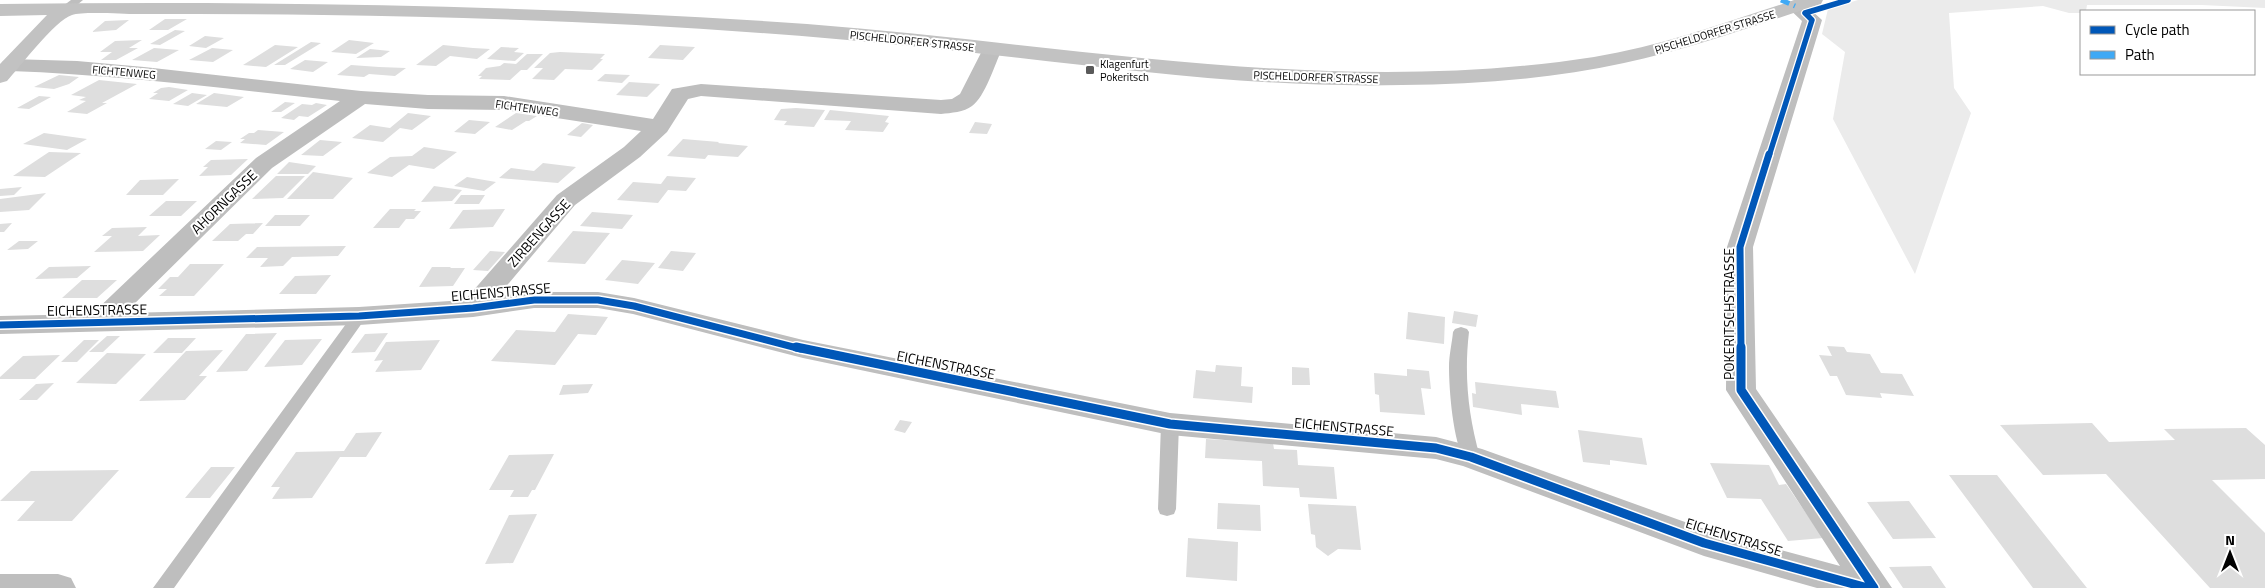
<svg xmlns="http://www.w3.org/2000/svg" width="2265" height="588" font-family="'Titillium Web',sans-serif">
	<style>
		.green { fill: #ebebeb }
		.building { fill: #dedede }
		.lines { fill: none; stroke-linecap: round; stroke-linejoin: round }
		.lane { fill: #bebebe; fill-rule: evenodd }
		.street { fill: #bebebe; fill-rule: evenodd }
		.secondary { fill: #c2c2c2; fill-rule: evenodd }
		.quiet { stroke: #3fa9f5; stroke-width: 5; stroke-dasharray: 9 5; stroke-linecap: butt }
		.cycleway-far2-casing { stroke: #fff; stroke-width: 8 }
		.cycleway-far1-casing { stroke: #fff; stroke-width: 10 }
		.cycleway-casing { stroke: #fff; stroke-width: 12 }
		.cycleway-far2 { stroke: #0057b8; stroke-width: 5.5 }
		.cycleway-far1 { stroke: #0057b8; stroke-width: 7 }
		.cycleway { stroke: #0057b8; stroke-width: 9 }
		.poi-dot { fill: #595959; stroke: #fff; stroke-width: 2 }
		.labels { text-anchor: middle; stroke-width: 4; stroke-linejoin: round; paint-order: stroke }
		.far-street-label { font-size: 11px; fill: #000; stroke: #fff }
		.far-poi-label { font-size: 11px; fill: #000; stroke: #fff; text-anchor: start }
		.street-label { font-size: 14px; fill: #000; stroke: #fff }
	</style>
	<rect width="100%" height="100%" fill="#fff"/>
	<path class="green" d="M1858 0H2265V8L2202 5H2087L2086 11H2081V13H2069L2043 6 1949 13 1954 88 1971 113 1915 274 1833 119 1845 52 1822 34 1828 9Z"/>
	<path class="building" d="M165 19H187L168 30H149Z
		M129 20 116 30 92 32 105 21Z
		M175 30 185 31 160 45 150 44Z
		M205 36 224 38 206 48 189 46Z
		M142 40 129 48H138L116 60H101L112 52H100L115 41Z
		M349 40 374 43 356 54 331 52Z
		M311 42 321 43 285 65H274Z
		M275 45 298 47 266 67 243 65Z
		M443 45 473 48 490 49 477 59 450 56 436 66 416 65Z
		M660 45 695 47 683 60 648 58Z
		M501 47 519 48 514 52 524 53 515 61 487 59Z
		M154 48 179 50 157 62 132 60Z
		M212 48 233 50 213 62 189 60Z
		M370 49 390 51 381 57 356 58Z
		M560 52 605 54 600 59H603L592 70 565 69 554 80 532 79 543 68H534L550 53Z
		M527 54H543L527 70H521L510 80 479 79 482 76H478L486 68 500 66 504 63 516 64Z
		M305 60 328 62 313 72 290 69Z
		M351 65 379 67 406 68 395 76 369 74 364 77 337 75Z
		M605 74 630 75 622 83 597 81Z
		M59 75 79 77 69 84 54 89 34 87Z
		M99 80 137 84 102 103H107L87 114 67 112 86 101 79 100 86 97 71 95Z
		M629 82 660 84 647 97 616 95Z
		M169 87 188 90 169 101 149 99 158 93H153L161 88Z
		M192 93 207 95 188 106 173 104Z
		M214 93 244 97 227 107 196 104Z
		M39 96 51 97 29 109 17 108Z
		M285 102 295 103 281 112H271Z
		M316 103 327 105 308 117 299 116 294 120 281 118 302 104 312 105Z
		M796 108 825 110 814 127 784 125 787 121 774 120 781 109Z
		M830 110 889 116 885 122 889 123 883 132 845 130 851 121 824 120Z
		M408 113 431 116 412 130 400 128 383 142 352 138 370 125 390 128Z
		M516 113 537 116 529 121H526L512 130 495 127Z
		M469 120 490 122 475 134 454 132Z
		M975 122 992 124 987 134 969 133Z
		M582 123 593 125 581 137 567 135Z
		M258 130 284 132 266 145 240 143 245 139H240L249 133H254Z
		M44 133 87 139 67 150 23 144Z
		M683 139 719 142 718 143 748 146 738 157 708 155 705 159 667 156Z
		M320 140 342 142 323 156 301 155Z
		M216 141 232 142 221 150 205 149Z
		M424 147 457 152 434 169 409 165 392 177 367 173 390 157 412 156Z
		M49 152 81 153 45 177 13 176Z
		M248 159 231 175 199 176 208 167H203L211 160Z
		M289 162 316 166 308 174H277Z
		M543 163 576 167 558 183 499 178 511 168 534 171Z
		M313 172 353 178 333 199H287Z
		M276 176H305L283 198 252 199Z
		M667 176 696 178 686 191 668 190 658 203 617 200 633 182 661 184Z
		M467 177 496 182 484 191 454 186Z
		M179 179 163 195H126L140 180Z
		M434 186 462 190 452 201 421 202Z
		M22 187 14 195 0 196V189Z
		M46 193 29 210 0 212V199Z
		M461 195H485L479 204H454Z
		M166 201H197L181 216H149Z
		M390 209H416L414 211H421L414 219H406L399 228H373Z
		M505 209 493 227 449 229 463 210Z
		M592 212 633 215 622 229 580 226Z
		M275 215H310L300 226H265Z
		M12 223 4 232H0V224Z
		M263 223 253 234H246L238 241H212L230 224Z
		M147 227 138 236 160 235 143 251 94 252 112 236H102L112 228Z
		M573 231 610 233 585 264 547 262Z
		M19 241H38L28 249 7 250Z
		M346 246 338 256 292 257 283 266 260 267 268 258H246L257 247Z
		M490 251 505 252 488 271 473 270Z
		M671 251 696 253 683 271 658 268Z
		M622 260 655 263 638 284 605 280Z
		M190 264H224L194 296H159L167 289H158L170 277H178Z
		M91 266 77 278 35 279 49 267Z
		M432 267H451L450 268H465L453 286 419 287Z
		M331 275 316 294H279L295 276Z
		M82 280H117L97 298H62Z
		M1454 311 1478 315 1476 327 1452 323Z
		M1408 312 1445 317 1444 344 1406 339Z
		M568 314 608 317 596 335 578 334 555 365 491 361 516 330 555 332Z
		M277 333 247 371 216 372 246 334Z
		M388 333 375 352 351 353 365 334Z
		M107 336H120L103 352H89Z
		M168 338H196L182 353H153Z
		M322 339 302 365 264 367 285 340Z
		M84 340H99L77 362H61Z
		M440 340 421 370 375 372 383 360 374 361 386 342Z
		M1827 346 1844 347 1847 352 1870 354 1881 373 1902 374 1914 396 1880 393 1882 398 1846 395 1837 376H1830L1819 355 1832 356Z
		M223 350 199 376H207L185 400 139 401 186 351Z
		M107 353 146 354 116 384 76 383Z
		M60 355 35 379H0V377L23 356Z
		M1216 365 1242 367 1241 386 1253 387 1252 403 1193 398 1196 370 1215 372Z
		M1292 367 1309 368 1310 385H1292Z
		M1407 369 1429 371 1431 389 1421 388 1425 415 1380 412 1379 395 1375 394 1374 373 1407 376Z
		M1475 382 1556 391 1559 408 1521 404 1522 415 1473 407 1472 393 1476 394Z
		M54 383 37 400H19L36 384Z
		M593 384 588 393 559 395 563 385Z
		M900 420 912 422 905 433 894 430Z
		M2092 423 2109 442 2175 440 2164 429 2246 428 2265 445V479L2212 480 2265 533V588H2210L2106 474 2043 475 2000 425Z
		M1578 430 1642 438 1647 465 1610 460V465L1583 462Z
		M382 432 366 457H340L312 498 272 499 280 487H271L296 452 344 451 356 433Z
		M1206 439 1273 443 1274 449 1297 450 1298 465 1334 467 1337 499 1300 497 1299 488 1263 486 1262 461 1205 458Z
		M554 454 535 490H532L528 497H510L514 490H489L509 455Z
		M1710 463 1769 465 1779 485 1786 484 1823 538 1788 541 1761 499 1727 498Z
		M211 467H235L210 498H185Z
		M119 470 72 521H17L35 501H0L31 471Z
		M1949 475H1997L2087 588H2033Z
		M1909 501 1936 538 1893 539 1867 502Z
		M1218 503 1260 505 1261 531 1217 529Z
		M1308 504 1356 506 1361 550 1338 549 1328 556 1316 547 1315 535 1311 534Z
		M537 514 513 563 485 564 509 515Z
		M1188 538 1238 542 1237 581 1186 577Z
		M1931 566 1946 588H1903L1889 567Z"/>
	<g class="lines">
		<path class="lane" d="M71 0H83L71 10H63V6Z
			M359 311 364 313 367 316 174 588H153L354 313Z
			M1461 327 1467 329 1469 332C1464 375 1468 415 1480 457L1477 461 1471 463 1465 461C1453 442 1449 390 1449 367 1449 355 1452 343 1453 332L1455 329Z
			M1170 418 1176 420 1179 424 1176 509 1174 514 1167 516 1160 514 1158 509 1161 424 1164 420Z"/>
		<path class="street" d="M1795 0 1802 2 1822 20 1753 247 1756 389 1892 588H1817L1704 556 1463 466 1436 459 1170 435 803 358 633 314 598 308H534L473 317 359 325 0 334V316L92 314 256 158 340 101C230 89 121 75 10 71L3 69 0 66 3 61 10 59 77 61 144 67 361 91 428 95 504 96 653 119 672 89 701 84 941 100 952 99 960 94 985 45 992 43 999 45 1002 49C995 64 985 97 972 106 964 112 951 113 941 114L701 96 688 99 667 132 640 157 575 205 498 296 534 292H598L634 298 803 340 1170 413 1436 437 1482 449 1710 531 1840 566 1726 390 1727 247 1802 21 1786 6 1788 2ZM365 104 428 109 504 110 641 131 624 147 557 195 465 300 359 307 125 313 272 168Z
			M0 574H58L71 578 76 588H0Z"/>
		<path class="secondary" d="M1795 0H1823L1821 4C1756 25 1691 49 1624 63 1552 79 1476 84 1402 85 1237 89 1073 62 910 46 715 26 519 18 323 15 261 14 199 14 137 14 124 14 82 11 72 15 55 20 20 67 7 81L0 83V64L47 15 0 16V4C269 1 538 5 807 24 1070 44 1331 98 1594 57 1663 46 1729 21 1795 0Z"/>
		<path class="quiet" d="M1781 0 1795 6"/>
		<defs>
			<path id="cycleway-far2" d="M1769 156 1812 20 1805 13 1848 0"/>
			<path id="cycleway-far1" d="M0 325 359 316 473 308 534 300H598L634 306 801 349
				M1741 349 1740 247 1769 154"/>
			<path id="cycleway" d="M796 347 1170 424 1436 448 1471 457 1704 543 1868 588
				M1741 347V390L1874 588"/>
		</defs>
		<use href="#cycleway-far2" class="cycleway-far2-casing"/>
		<use href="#cycleway-far1" class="cycleway-far1-casing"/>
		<use href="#cycleway" class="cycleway-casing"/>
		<use href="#cycleway-far2" class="cycleway-far2"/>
		<use href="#cycleway-far1" class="cycleway-far1"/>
		<use href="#cycleway" class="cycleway"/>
	</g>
	<rect class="poi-dot" x="1085" y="65" width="10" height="10" rx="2.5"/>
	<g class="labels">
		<g class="far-street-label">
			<text transform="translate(1715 32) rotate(-17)" y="4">PISCHELDORFER STRASSE</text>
			<text transform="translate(912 41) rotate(6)" y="4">PISCHELDORFER STRASSE</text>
			<text transform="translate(124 72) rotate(5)" y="4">FICHTENWEG</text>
			<text transform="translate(1316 77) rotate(2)" y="4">PISCHELDORFER STRASSE</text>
			<text transform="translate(527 108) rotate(8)" y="4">FICHTENWEG</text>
		</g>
		<g class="far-poi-label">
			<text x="1100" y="68">Klagenfurt<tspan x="1100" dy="13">Pokeritsch</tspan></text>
		</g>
		<g class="street-label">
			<text transform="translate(224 202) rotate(-44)" y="5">AHORNGASSE</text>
			<text transform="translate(539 233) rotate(-48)" y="5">ZIRBENGASSE</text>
			<text transform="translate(501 292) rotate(-5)" y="5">EICHENSTRASSE</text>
			<text transform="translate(97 310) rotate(-1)" y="5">EICHENSTRASSE</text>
			<text transform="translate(1729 314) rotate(-90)" y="5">POKERITSCHSTRASSE</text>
			<text transform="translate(946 365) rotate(11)" y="5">EICHENSTRASSE</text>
			<text transform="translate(1344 427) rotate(5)" y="5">EICHENSTRASSE</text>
			<text transform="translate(1734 537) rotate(17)" y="5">EICHENSTRASSE</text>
		</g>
	</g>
	<rect x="2080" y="10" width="175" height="65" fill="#ffffff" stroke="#999999"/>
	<rect x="2090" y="26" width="25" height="8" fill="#0057b8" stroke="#999999"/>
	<text x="2125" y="35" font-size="15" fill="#000000">Cycle path</text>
	<rect x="2090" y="51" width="25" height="8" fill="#3fa9f5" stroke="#999999"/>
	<text x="2125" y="60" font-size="15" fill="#000000">Path</text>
	<g transform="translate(2230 553)" stroke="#ffffff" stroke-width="4" paint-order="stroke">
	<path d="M0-4L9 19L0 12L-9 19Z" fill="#000000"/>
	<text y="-8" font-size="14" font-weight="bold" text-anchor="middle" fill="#000000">N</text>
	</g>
</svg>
